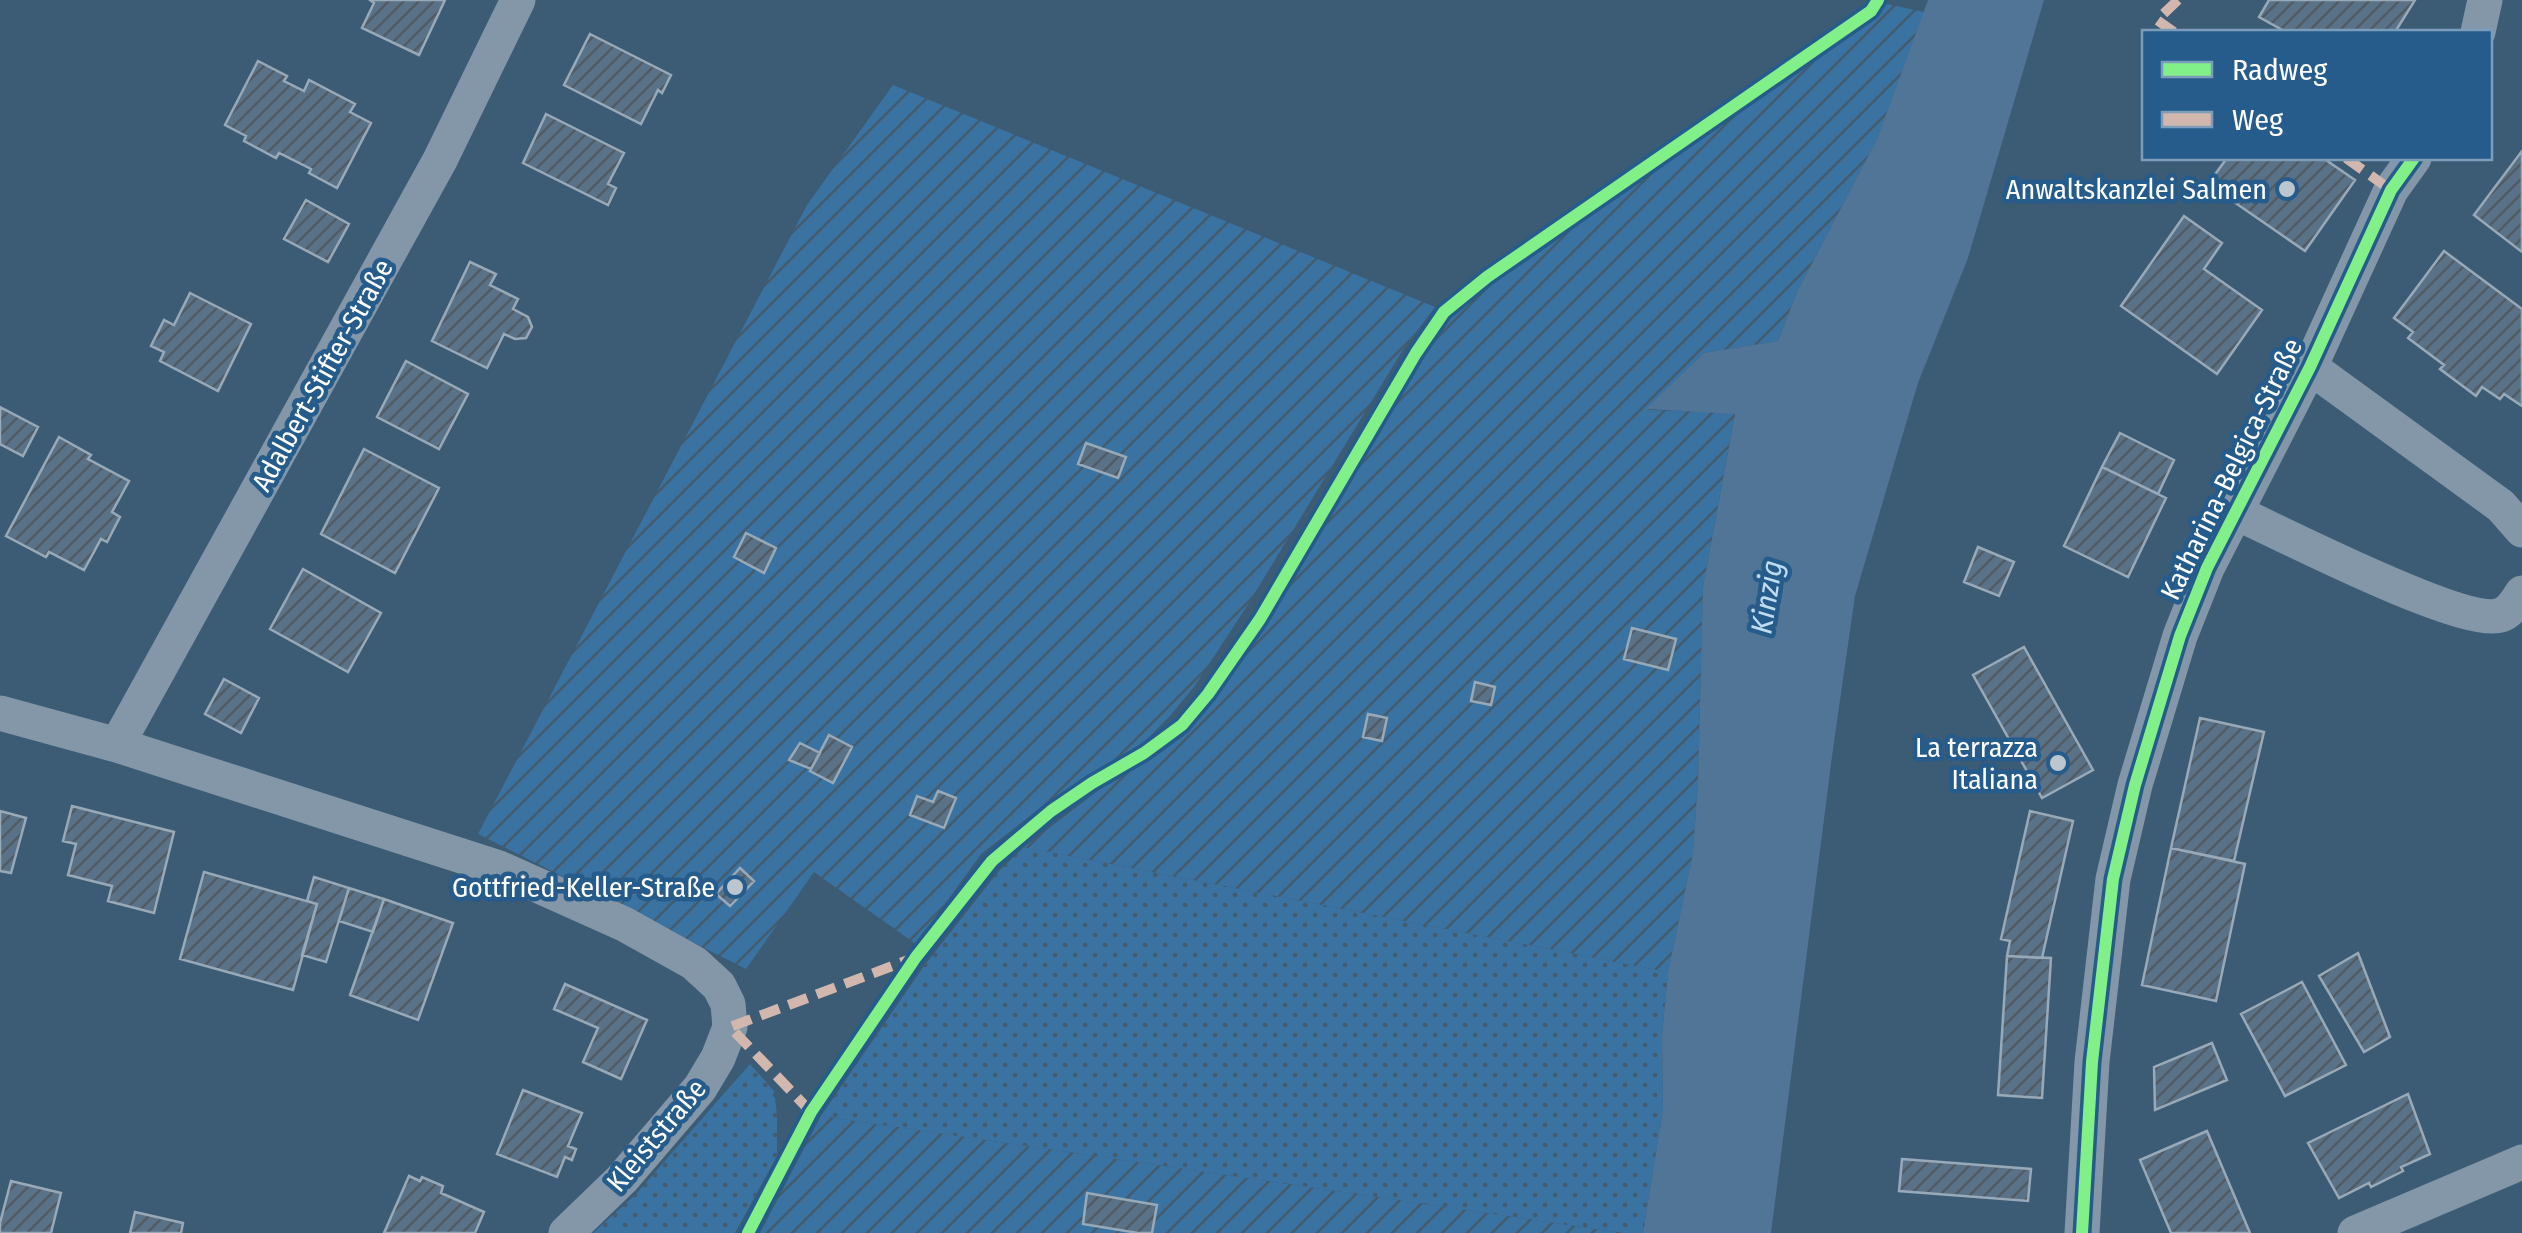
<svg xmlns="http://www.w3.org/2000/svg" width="2522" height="1233" font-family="'Fira Sans Condensed',sans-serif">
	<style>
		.grass { fill: url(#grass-dots) }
		.garden { fill: url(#garden-furrows) }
		.water { fill: #507596 }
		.building { fill: url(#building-hatch); stroke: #98a9b8; stroke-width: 2.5 }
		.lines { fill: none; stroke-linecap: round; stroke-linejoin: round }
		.street { stroke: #8397a8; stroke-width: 35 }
		.quiet { stroke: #d1b7ad; stroke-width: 10; stroke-dasharray: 20 10; stroke-linecap: butt }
		.cycleway-casing { stroke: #255c8c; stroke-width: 19 }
		.cycleway { stroke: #82f089; stroke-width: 12 }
		.poi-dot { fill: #bbc6cf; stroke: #255c8c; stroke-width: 4 }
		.labels { text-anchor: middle; stroke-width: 9; stroke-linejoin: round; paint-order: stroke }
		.poi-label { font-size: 28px; fill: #fff; stroke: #255c8c; text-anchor: end }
		.street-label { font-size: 28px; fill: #fff; stroke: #255c8c }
		.water-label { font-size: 30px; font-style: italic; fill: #c0dcf1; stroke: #255c8c }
	</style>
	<defs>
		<pattern id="grass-dots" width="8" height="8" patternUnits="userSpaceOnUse" patternTransform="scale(2.5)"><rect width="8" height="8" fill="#3a72a2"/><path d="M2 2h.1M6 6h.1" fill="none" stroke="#455b6e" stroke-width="1.8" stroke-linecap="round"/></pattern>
		<pattern id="garden-furrows" width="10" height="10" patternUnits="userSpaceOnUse" patternTransform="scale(2.5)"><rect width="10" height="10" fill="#3a72a2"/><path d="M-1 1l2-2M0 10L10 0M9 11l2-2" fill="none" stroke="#455b6e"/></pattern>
		<pattern id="building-hatch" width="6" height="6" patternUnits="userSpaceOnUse" patternTransform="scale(2.5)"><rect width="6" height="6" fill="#5a7287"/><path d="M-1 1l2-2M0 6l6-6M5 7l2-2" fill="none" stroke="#525b64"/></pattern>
	</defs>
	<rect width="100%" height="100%" fill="#3c5b75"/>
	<path class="grass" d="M1024 847 1668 972 1662 1036 1663 1109 1643 1233H1623L821 1116 924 966 998 872Z
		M750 1064 774 1091 777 1115V1156L735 1233H593L635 1195Z"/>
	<path class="garden" d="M1873 1 1924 12 1877 139 1797 292 1778 341 1704 353 1648 410 1735 413 1703 587 1698 781 1693 853 1668 972 1024 847 1099 790 1149 760 1189 730 1215 700 1421 354 1448 315 1491 280 1791 69Z
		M893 85 1435 307 1404 348 1245 609 1194 687 1169 717 1140 746 1044 805 981 854 916 944 814 872 746 969 478 834 807 205Z
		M821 1116 1623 1233H760Z"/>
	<path class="water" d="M1928 0H2044L1968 258 1918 383 1855 596 1833 749 1771 1233H1643L1663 1109 1662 1036 1668 972 1693 853 1698 781 1703 587 1735 414 1646 409 1704 353 1778 341 1797 292 1877 139Z"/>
	<path class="building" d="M370 0H445L419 55 362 28 374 3Z
		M2269 0H2415L2395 32H2286L2259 17Z
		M590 34 671 75 662 93 658 90 641 124 564 85Z
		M258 61 287 76 284 81 304 91 309 80 355 104 350 112 371 123 337 188 309 173 311 169 279 153 276 158 244 141 246 136 225 125Z
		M546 114 624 153 608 184 616 188 608 205 523 163Z
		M2522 151V252L2474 215Z
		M2227 158H2323L2355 180 2305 251 2208 184Z
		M306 200 349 224 328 262 284 239Z
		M2184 216 2222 243 2204 269 2262 310 2217 374 2121 306Z
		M2444 251 2522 309V406L2504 394 2500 399 2482 387 2476 396 2440 369 2444 365 2408 338 2413 332 2394 318Z
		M470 262 496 274 490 285 518 299 513 309 528 317 532 327 526 338 515 339 504 334 487 368 432 341Z
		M190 293 251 324 218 391 160 361 164 352 151 346 164 320 174 325Z
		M406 361 468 394 439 449 377 417Z
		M0 407 38 427 23 456 0 444Z
		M2120 433 2174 460 2158 494 2102 467Z
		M59 437 91 455 88 459 129 481 112 512 120 517 107 542 101 539 84 570 49 552 46 557 6 536Z
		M1086 443 1126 457 1118 478 1078 464Z
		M364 449 439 488 395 573 321 534Z
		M2102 467 2166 498 2128 577 2064 546Z
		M746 533 776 548 764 573 734 557Z
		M1978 547 2014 562 1999 596 1964 582Z
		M303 569 381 613 348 672 270 629Z
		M1632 628 1676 639 1668 670 1624 659Z
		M2024 647 2093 770 2042 798 1973 675Z
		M224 679 259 698 241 733 205 714Z
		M1475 682 1495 687 1491 705 1471 701Z
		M1368 714 1387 718 1382 741 1363 737Z
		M2200 718 2264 732 2234 861 2171 848Z
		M829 735 852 747 833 783 810 771Z
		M800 743 820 753 811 769 789 760Z
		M938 791 956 798 944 828 910 815 917 796 933 802Z
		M72 806 174 832 154 913 108 901 112 886 68 875 76 844 63 841Z
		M0 811 26 818 11 873 0 871Z
		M2030 811 2073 821 2042 958 2007 956 2010 941 2001 939Z
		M2171 848 2245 864 2216 1001 2142 985Z
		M740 868 754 881 730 906 716 894Z
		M204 872 317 904 293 990 180 959Z
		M314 877 349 888 326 962 302 955 317 904 307 901Z
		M349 888 384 899 373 932 339 921Z
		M384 899 453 923 418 1020 350 995Z
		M2358 953 2390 1037 2364 1052 2319 976Z
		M2007 956 2051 958 2042 1098 1998 1095Z
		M2302 982 2346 1065 2285 1096 2241 1014Z
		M565 984 647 1020 621 1079 583 1062 598 1028 554 1009Z
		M2212 1043 2227 1080 2155 1110 2154 1067Z
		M523 1090 582 1113 568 1146 576 1149 572 1160 565 1157 557 1177 497 1154Z
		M2408 1094 2430 1154 2401 1167 2403 1171 2371 1187 2369 1183 2339 1198 2308 1143Z
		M2207 1131 2250 1233H2171L2140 1160Z
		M1902 1159 2031 1169 2028 1201 1899 1191Z
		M409 1176 420 1181 422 1177 443 1186 441 1193 484 1212 475 1233H384Z
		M11 1181 61 1193 51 1233H0V1223Z
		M1087 1193 1157 1205 1152 1233H1138L1083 1224Z
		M135 1212 183 1223 181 1233H130Z"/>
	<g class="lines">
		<path class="street" d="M2478 32 2485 0
			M2310 367 2501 506 2522 530
			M2235 512C2279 532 2464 628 2501 615 2510 612 2517 601 2522 593
			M0 713 117 745 499 868 624 924 694 963 719 986 728 1004 730 1027 718 1058 700 1088 622 1179 566 1233
			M117 745 440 160 518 0
			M2082 1233 2092 1062 2113 879 2135 785 2180 636 2207 568 2310 367 2391 190 2414 158
			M2355 1233 2522 1162"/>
		<path class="quiet" d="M2174 32 2157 20 2178 0
			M2346 158 2391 190
			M811 1112 730 1027 911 959"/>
		<defs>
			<path id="cycleway" d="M748 1233 811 1112 916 957 992 861 1051 811 1092 783 1144 753 1182 725 1208 694 1260 619 1416 353 1444 312 1487 277 1871 11 1878 0
				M2082 1233 2092 1062 2113 879 2135 785 2180 636 2207 568 2310 367 2391 190 2414 158"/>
		</defs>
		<use href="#cycleway" class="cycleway-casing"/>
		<use href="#cycleway" class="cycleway"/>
	</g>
	<g class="poi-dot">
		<circle cx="2287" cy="189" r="10"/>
		<circle cx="2058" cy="763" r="10"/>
		<circle cx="735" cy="887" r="10"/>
	</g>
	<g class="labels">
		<g class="poi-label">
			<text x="2267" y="199">Anwaltskanzlei Salmen</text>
			<text x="2038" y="757">La terrazza<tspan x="2038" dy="32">Italiana</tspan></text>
			<text x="715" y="897">Gottfried-Keller-Straße</text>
		</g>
		<g class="street-label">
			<text transform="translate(322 375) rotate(-61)" y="10">Adalbert-Stifter-Straße</text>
			<text transform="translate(2231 469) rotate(-64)" y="10">Katharina-Belgica-Straße</text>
			<text transform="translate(656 1135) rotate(-50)" y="10">Kleiststraße</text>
		</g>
		<g class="water-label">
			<text transform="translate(1767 597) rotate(-81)" y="10">Kinzig</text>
		</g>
	</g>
	<rect x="2142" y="30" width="350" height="130" fill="#255c8c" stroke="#7c9dba" stroke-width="2.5"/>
	<rect x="2162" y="62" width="50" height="15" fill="#82f089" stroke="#7c9dba" stroke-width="2.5"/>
	<text x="2232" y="80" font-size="30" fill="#ffffff">Radweg</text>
	<rect x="2162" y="112" width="50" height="15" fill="#d1b7ad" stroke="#7c9dba" stroke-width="2.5"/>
	<text x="2232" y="130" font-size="30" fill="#ffffff">Weg</text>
</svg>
